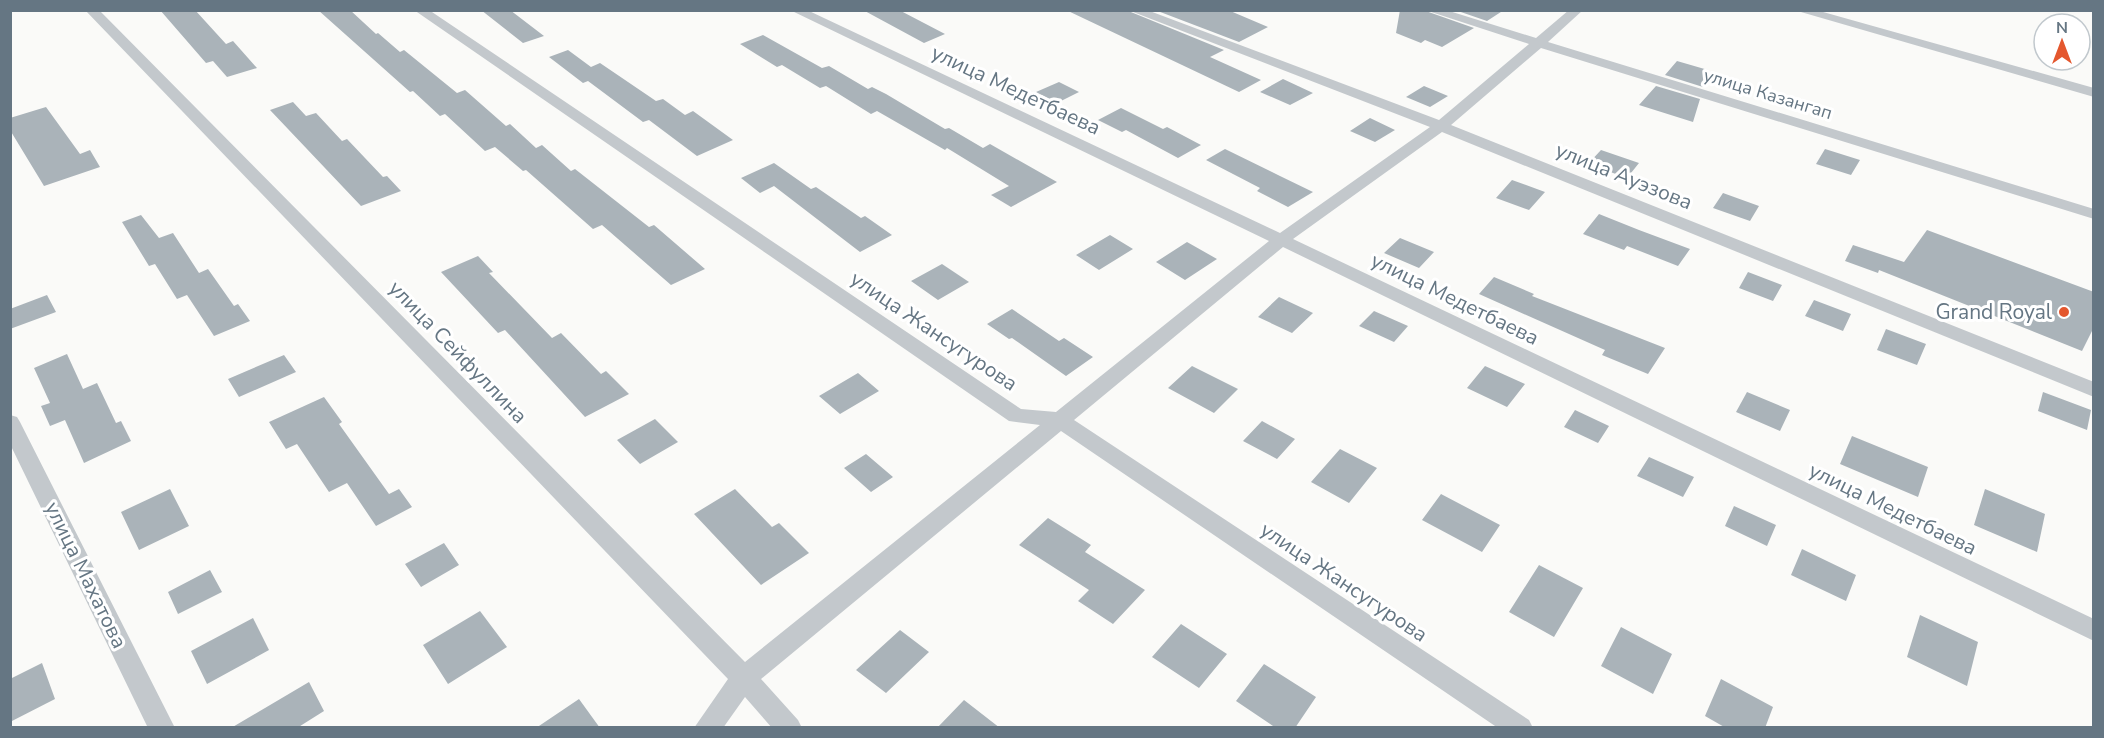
<svg xmlns="http://www.w3.org/2000/svg" width="2104" height="738" font-family="'Nunito Sans',sans-serif">
	<style>
		.building { fill: #aab3b9 }
		.lines { fill: none; stroke-linecap: round; stroke-linejoin: round }
		.minor { fill: #c3c8cc; fill-rule: evenodd }
		.poi-dot { fill: #e4572e; stroke: #fff; stroke-width: 2 }
		.labels { text-anchor: middle; stroke-width: 6; stroke-linejoin: round; paint-order: stroke }
		.far-street-label { font-size: 18px; fill: #657683; stroke: #fff }
		.street-label { font-size: 21px; fill: #657683; stroke: #fff }
		.poi-label { font-size: 21px; fill: #657683; stroke: #fff; text-anchor: end }
	</style>
	<rect width="100%" height="100%" fill="#fafaf8"/>
	<path class="building" d="M160 10H195L226 44 233 41 257 68 227 77 213 61 206 63Z
		M318 10H350L376 34 378 33 400 52 404 50 457 93 465 90 506 126 510 124 536 148 542 145 571 171 575 169 649 227 654 225 705 269 671 285 602 225 593 229 526 170 523 171 495 147 485 151 445 114 440 116 413 91 410 92Z
		M481 10H510L544 36 523 43Z
		M863 10H899L945 34 924 43Z
		M1066 10H1126L1224 50 1210 57 1261 80 1239 92Z
		M1155 10H1228L1268 27 1239 42Z
		M1400 10H1423L1474 28 1442 47 1425 40 1421 43 1396 33Z
		M1455 10H1504L1487 21Z
		M763 35 822 68 829 66 868 89 872 87 886 94 945 129 949 128 983 148 990 144 1057 182 1011 207 991 195 1009 186 947 148 945 150 877 111 871 114 826 86 820 88 782 65 777 67 740 44Z
		M568 50 591 67 600 63 656 101 663 99 685 115 693 111 733 140 697 156 649 120 643 122 588 81 583 83 549 57Z
		M1677 61 1708 70 1703 87 1665 75Z
		M1283 79 1313 93 1290 105 1260 92Z
		M1059 82 1079 92 1057 103 1036 92Z
		M1424 86 1448 96 1430 107 1406 97Z
		M1656 86 1700 99 1693 122 1639 105Z
		M293 102 306 116 316 113 342 141 347 139 383 177 387 176 401 191 361 206 270 110Z
		M46 107 80 154 90 150 100 167 44 186 10 130V118Z
		M1121 108 1163 129 1167 127 1201 145 1178 158 1126 130 1122 132 1098 120Z
		M1370 118 1395 130 1375 142 1350 131Z
		M1225 149 1280 176 1313 192 1288 207 1257 191 1260 188 1206 160Z
		M1825 149 1860 160 1851 175 1816 164Z
		M1601 150 1639 163 1627 178 1588 164Z
		M774 163 811 189 816 187 861 218 865 216 892 235 860 252 774 186 760 193 741 178Z
		M1512 180 1545 192 1529 210 1496 198Z
		M1723 193 1759 206 1750 221 1713 208Z
		M1599 214 1639 230 1690 249 1678 266 1627 246 1624 250 1583 234Z
		M141 215 159 238 173 233 199 273 208 269 234 306 238 304 250 321 214 336 187 295 177 299 155 264 149 266 122 222Z
		M1927 230 2094 292V327L2082 351 1879 270 1878 273 1845 261 1853 245 1904 262Z
		M1110 235 1133 249 1099 270 1076 255Z
		M1400 238 1434 252 1419 268 1384 253Z
		M1187 242 1217 259 1185 280 1156 262Z
		M478 256 493 272 489 273 552 338 561 333 601 374 606 371 629 394 585 417 505 330 498 333 441 272Z
		M942 264 969 282 938 300 911 281Z
		M1748 272 1782 285 1773 301 1739 288Z
		M1494 277 1534 294 1532 296 1665 348 1648 374 1602 355 1605 350 1479 294Z
		M47 295 56 312 10 329V309Z
		M1279 297 1313 313 1292 333 1258 317Z
		M1814 300 1851 314 1843 331 1805 316Z
		M1012 309 1059 341 1064 338 1093 357 1066 376 1012 338 1009 339 987 324Z
		M1374 311 1408 326 1394 342 1359 326Z
		M1886 329 1926 344 1917 365 1877 350Z
		M67 354 83 389 97 383 116 423 121 421 131 441 84 463 65 420 50 426 41 406 50 403 34 368Z
		M284 355 296 372 239 397 228 379Z
		M1192 366 1238 389 1214 413 1168 388Z
		M1485 366 1525 384 1507 407 1467 388Z
		M858 373 879 391 840 414 819 396Z
		M1747 392 1790 410 1780 431 1736 412Z
		M2043 392 2091 410 2087 430 2038 411Z
		M324 397 342 422 339 424 389 494 399 489 412 507 376 526 347 483 329 492 297 444 286 449 269 422Z
		M1575 410 1609 426 1598 443 1564 427Z
		M655 419 678 442 640 464 617 440Z
		M1262 421 1295 439 1277 459 1243 441Z
		M1852 436 1928 467 1918 497 1840 464Z
		M1340 449 1377 468 1349 503 1311 482Z
		M866 454 893 477 871 492 844 468Z
		M1649 457 1694 477 1683 497 1637 476Z
		M170 489 189 526 139 550 121 512Z
		M735 489 772 527 779 523 809 553 761 585 694 514Z
		M1985 489 2045 514 2037 552 1974 525Z
		M1441 494 1500 525 1482 552 1422 520Z
		M1734 506 1776 525 1767 546 1725 526Z
		M1048 518 1091 545 1085 552 1145 590 1113 624 1078 601 1089 590 1019 545Z
		M444 543 459 565 421 587 405 564Z
		M1802 549 1856 575 1846 601 1791 575Z
		M1539 565 1583 588 1554 637 1509 612Z
		M210 570 222 592 178 614 168 592Z
		M480 611 507 647 448 684 423 645Z
		M1920 615 1978 642 1967 686 1907 657Z
		M253 618 269 650 207 684 191 651Z
		M1181 624 1227 654 1199 688 1152 657Z
		M1621 627 1672 654 1653 694 1601 666Z
		M900 630 929 652 886 693 856 670Z
		M42 663 55 699 10 722V679Z
		M1264 664 1316 697 1295 728H1276L1236 701Z
		M1721 679 1773 707 1765 728H1726L1705 716Z
		M309 682 324 711 297 728H231Z
		M579 699 600 728H536Z
		M964 700 1000 728H937Z"/>
	<g class="lines">
		<path class="minor" d="M85 10H99L745 662 1040 425 1009 421 414 10H429L1021 409 1056 412 1269 241 790 10H807L1280 233 1430 127 1128 10H1147L1439 120 1529 44 1425 10H1446L1536 38 1569 10H1583L1548 42 2094 209V219L1541 48 1451 125 2094 382V397L1442 132 1293 239 2094 619V641L1283 247 1074 420 1529 720 1533 728H1498L1061 431 761 679 798 720 802 728H772L745 697 723 728H694L728 679Z
			M1794 10H1816L2094 88V97Z
			M10 415 17 417 20 422 175 728H148L10 444Z"/>
	</g>
	<circle class="poi-dot" cx="2064" cy="312" r="6"/>
	<g class="labels">
		<g class="far-street-label">
			<text transform="translate(1768 94) rotate(17)" y="6">улица Казангап</text>
		</g>
		<g class="street-label">
			<text transform="translate(1016 90) rotate(25)" y="7">улица Медетбаева</text>
			<text transform="translate(1624 176) rotate(22)" y="7">улица Ауэзова</text>
			<text transform="translate(1455 299) rotate(26)" y="7">улица Медетбаева</text>
			<text transform="translate(934 331) rotate(34)" y="7">улица Жансугурова</text>
			<text transform="translate(458 352) rotate(46)" y="7">улица Сейфуллина</text>
			<text transform="translate(1893 509) rotate(26)" y="7">улица Медетбаева</text>
			<text transform="translate(86 575) rotate(64)" y="7">улица Махатова</text>
			<text transform="translate(1344 582) rotate(34)" y="7">улица Жансугурова</text>
		</g>
		<g class="poi-label">
			<text x="2052" y="319">Grand Royal</text>
		</g>
	</g>
	<rect width="2104" height="738" fill="none" stroke="#657683" stroke-width="24"/>
	<g transform="translate(2062 42)"><circle r="28" fill="#ffffff" stroke="#c1c8cd" stroke-width="1.5"/>
	<path d="M0-4.5L10 22L0 15L-10 22Z" fill="#e4572e"/>
	<text y="-9" font-size="16" font-weight="bold" text-anchor="middle" fill="#657683">N</text>
	</g>
</svg>
